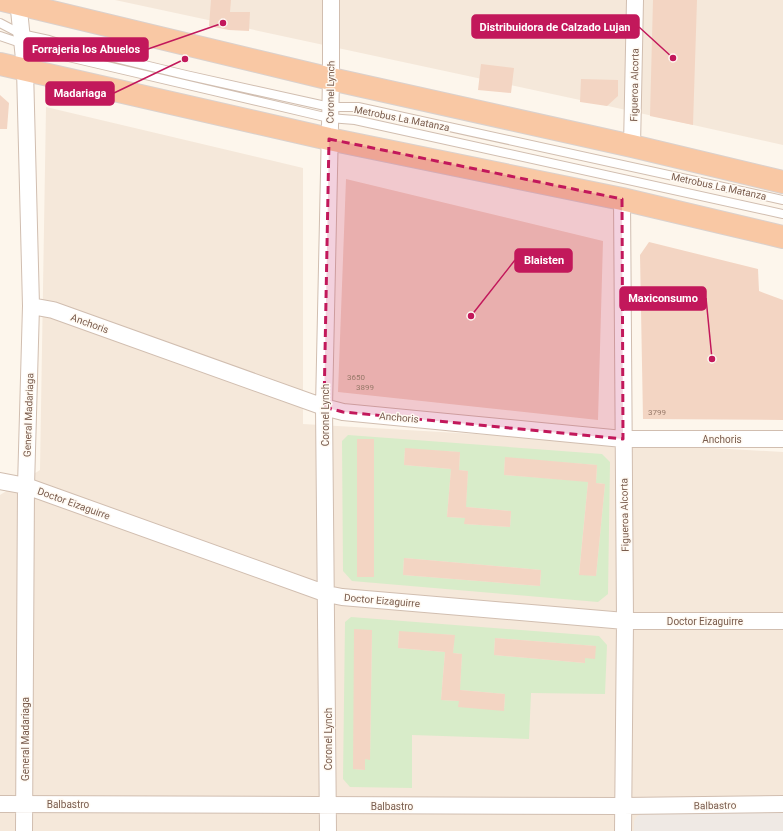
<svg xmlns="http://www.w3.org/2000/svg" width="783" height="831" font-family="Roboto,sans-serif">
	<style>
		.residential { fill: #f5e8da }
		.industrial { fill: #efe9e4 }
		.green { fill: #d8ecc9; fill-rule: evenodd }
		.building { fill: #f3d5c3 }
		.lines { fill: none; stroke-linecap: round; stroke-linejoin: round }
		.service-casing { stroke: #d1beb0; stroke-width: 10 }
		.minor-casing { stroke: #d1beb0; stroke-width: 18 }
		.trunk-casing { stroke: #dad1cd; stroke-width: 24 }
		.service { stroke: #fff; stroke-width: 8 }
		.minor { stroke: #fff; stroke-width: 16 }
		.trunk { stroke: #f9c8a4; stroke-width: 22 }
		.marked { fill: #c2185b; fill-opacity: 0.2; stroke: #c2185b; stroke-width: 3; stroke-dasharray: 8 5; stroke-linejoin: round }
		.labels { text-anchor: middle; stroke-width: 3; stroke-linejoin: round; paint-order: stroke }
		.number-label { font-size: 8px; fill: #987a6a }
		.street-label { font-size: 10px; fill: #7a5c4d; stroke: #fffaf3 }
		.leader { fill: none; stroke: #c2185b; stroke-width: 1.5 }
		.callout-dot { fill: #c2185b; stroke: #fffaf3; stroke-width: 1.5 }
		.callout { fill: #c2185b; stroke: #c2185b; stroke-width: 1.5 }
		.callout-label { font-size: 11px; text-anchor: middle; font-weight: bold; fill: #fff }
	</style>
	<rect width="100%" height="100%" fill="#fdf6ec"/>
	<path class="residential" d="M115 0H783V145L608 106Z
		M46 107 303 168V424L783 452V831H0V495L40 470Z"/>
	<path class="industrial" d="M644 812 783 813V831H634V821L636 817Z"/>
	<path class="green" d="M348 435 602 454 610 462 608 594 598 602 352 581 343 571 342 441ZM358 439H374L373 577 357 576ZM405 449 460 452 459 470 468 471 465 518 447 517 451 469 404 465ZM505 458 597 465 596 482 504 475ZM588 482 605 484 596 576 579 574ZM466 507 511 511 510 527 465 524ZM404 558 541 570 540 586 403 575Z
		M351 617 599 636 607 645 605 694 531 693 529 739 412 735V788L350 787 343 779 345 622ZM372 630 370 759H365V770L354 769ZM399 632 454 635 453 653 462 654 459 701 441 700 445 652 398 648ZM495 638 595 646 585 658V663L494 655ZM460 690 505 694 504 710 459 701Z"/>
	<path class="building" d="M211 0H231L230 12H250L249 31 229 30 209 26Z
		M653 0H697L693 125 650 116Z
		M481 64 514 68 511 93 478 90Z
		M581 79 618 80V96L607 106 580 102Z
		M0 95 9 103 7 129H0Z
		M346 179 603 241 598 420 338 392Z
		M649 242 758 269 759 291 783 300V420L643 419 640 255Z
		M357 439H374V577H357Z
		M405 448 460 452 459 470 468 471 466 507 511 511 510 527 464 524 465 518 447 517 451 469 404 465Z
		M505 457 597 465 596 483 605 484 596 576 579 575 588 482 504 475Z
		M404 558 541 570 540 586 403 575Z
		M354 629 372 630 370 760 365 759V770L353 769Z
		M399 631 455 635 453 653 462 654 460 690 505 694 504 711 458 707 459 701 441 700 445 652 398 648Z
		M495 638 596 646 595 659 585 658V663L494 655Z"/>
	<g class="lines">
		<defs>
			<path id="service" d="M0 23 21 34 49 40 74 48 186 75 330 107H358L783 200
				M0 36 47 52 329 118 355 120 783 214"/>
			<path id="minor" d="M18 0 25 69 31 306 26 486 24 831
				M632 146 635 0
				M622 199 625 621 623 831
				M31 306 53 310 324 407 343 412 623 439H783
				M0 481 26 486 327 594 342 597 625 621H783
				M0 804 623 806 783 804
				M328 831 324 407 331 79V0"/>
			<path id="trunk" d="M2 0 331 79 632 146 783 182
				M0 64 329 139 622 199 783 237"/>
		</defs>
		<use href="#service" class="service-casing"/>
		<use href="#minor" class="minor-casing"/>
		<use href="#trunk" class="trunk-casing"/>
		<use href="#service" class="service"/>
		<use href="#minor" class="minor"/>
		<use href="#trunk" class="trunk"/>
	</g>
	<path class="marked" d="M329 139 622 199 623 439 343 412 324 407Z"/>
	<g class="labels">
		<g class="number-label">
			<text x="356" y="380">3650</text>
			<text x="365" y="390">3899</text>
			<text x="657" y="415">3799</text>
		</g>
		<g class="street-label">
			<text transform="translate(634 85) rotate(-89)" y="4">Figueroa Alcorta</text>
			<text transform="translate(330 92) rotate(-89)" y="4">Coronel Lynch</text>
			<text transform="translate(402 118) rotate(11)" y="4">Metrobus La Matanza</text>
			<text transform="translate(719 186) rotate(12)" y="4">Metrobus La Matanza</text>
			<text transform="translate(90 323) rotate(20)" y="4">Anchoris</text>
			<text transform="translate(28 415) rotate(-88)" y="4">General Madariaga</text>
			<text transform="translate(325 415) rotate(-90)" y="4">Coronel Lynch</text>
			<text transform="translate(399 417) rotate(5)" y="4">Anchoris</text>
			<text x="722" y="443">Anchoris</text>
			<text transform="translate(74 503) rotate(20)" y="4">Doctor Eizaguirre</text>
			<text transform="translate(624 515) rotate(-91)" y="4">Figueroa Alcorta</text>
			<text transform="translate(382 600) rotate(5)" y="4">Doctor Eizaguirre</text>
			<text x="705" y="625">Doctor Eizaguirre</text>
			<text transform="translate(25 739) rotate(-90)" y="4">General Madariaga</text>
			<text transform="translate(328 739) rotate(-90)" y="4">Coronel Lynch</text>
			<text x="68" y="808">Balbastro</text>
			<text transform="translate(715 805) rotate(-1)" y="4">Balbastro</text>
			<text x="392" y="810">Balbastro</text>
		</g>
	</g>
	<path class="leader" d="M673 58L639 27M223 23L148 49M185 59L114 93M471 316L515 260M712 359L706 298"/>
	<g class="callout-dot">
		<circle cx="673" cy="58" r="4"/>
		<circle cx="223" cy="23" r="4"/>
		<circle cx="185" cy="59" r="4"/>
		<circle cx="471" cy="316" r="4"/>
		<circle cx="712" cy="359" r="4"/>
	</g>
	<g class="callout">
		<rect x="472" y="15" width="167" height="23" rx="4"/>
		<rect x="24" y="38" width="124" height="23" rx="4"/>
		<rect x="46" y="82" width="68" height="23" rx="4"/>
		<rect x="515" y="249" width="57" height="23" rx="4"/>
		<rect x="620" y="287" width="86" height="23" rx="4"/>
	</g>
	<g class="callout-label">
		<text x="555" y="31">Distribuidora de Calzado Lujan</text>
		<text x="86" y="53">Forrajeria los Abuelos</text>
		<text x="80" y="97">Madariaga</text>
		<text x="544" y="264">Blaisten</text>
		<text x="663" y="302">Maxiconsumo</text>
	</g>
</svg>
